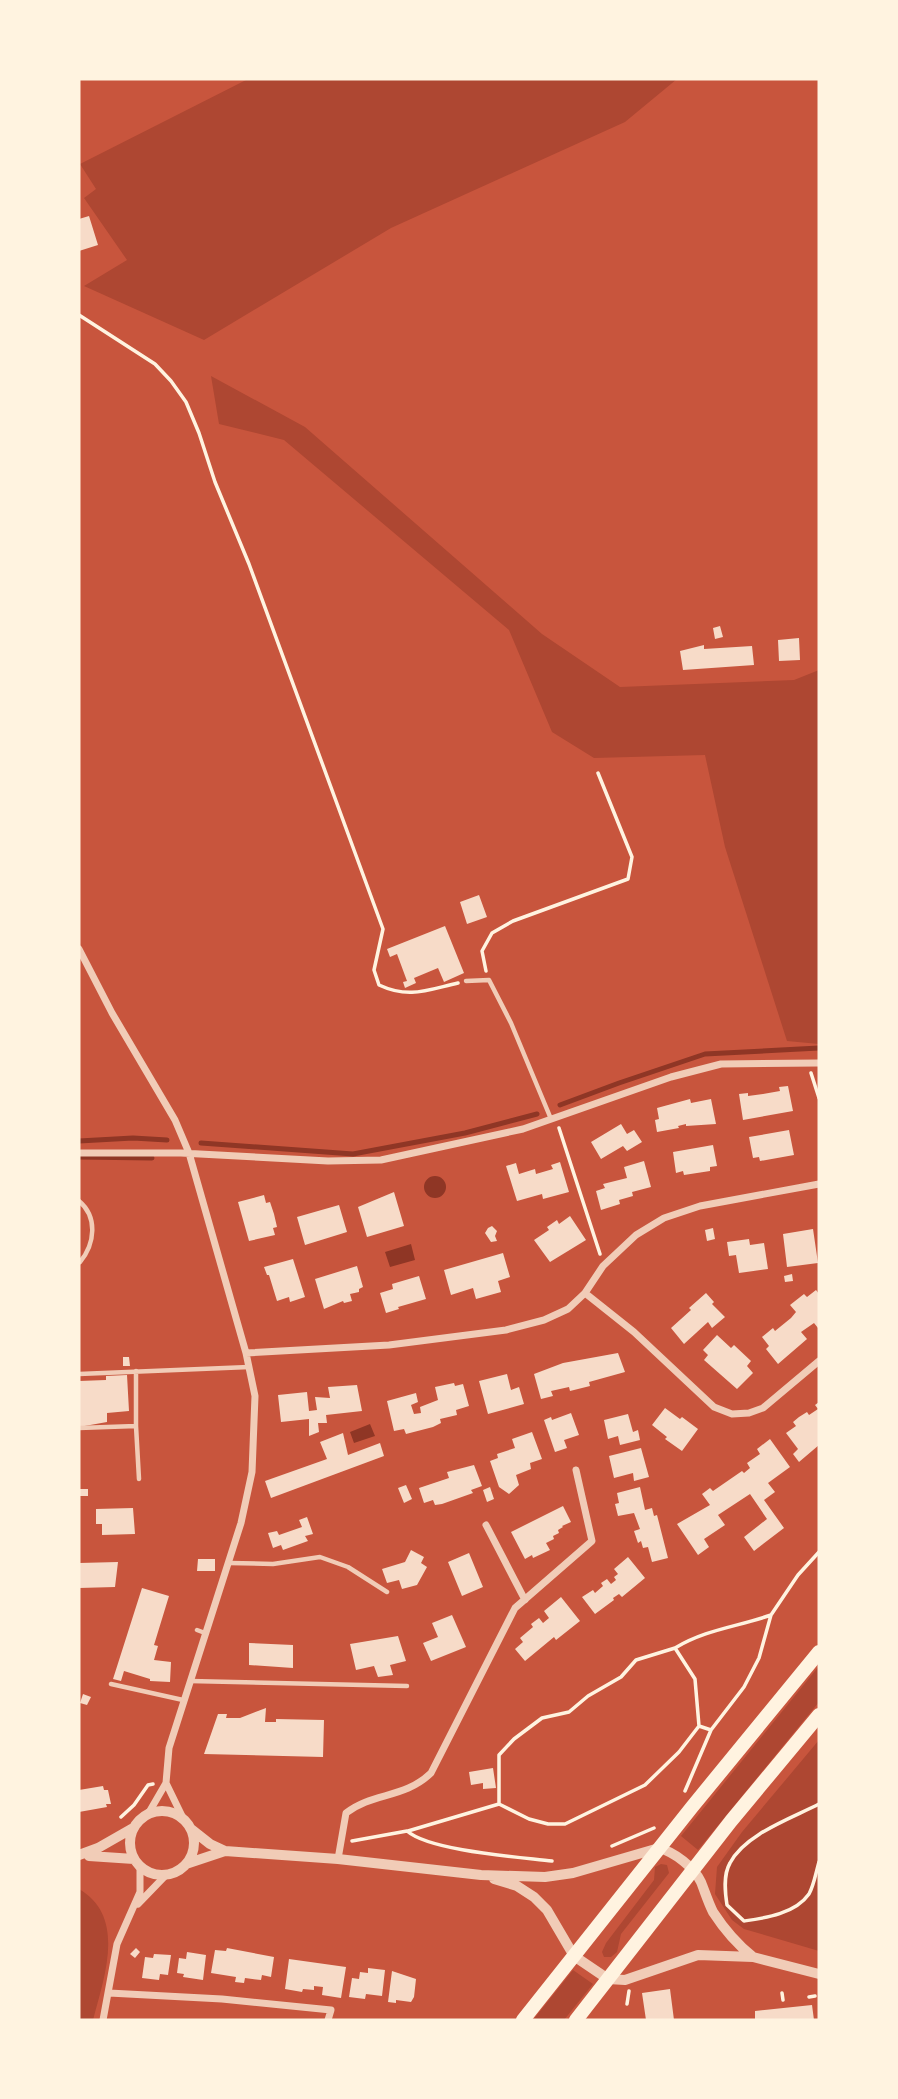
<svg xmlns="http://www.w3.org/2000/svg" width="898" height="2099" font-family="Figtree,sans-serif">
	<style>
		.green { fill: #ae4732 }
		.water { fill: #8f3625 }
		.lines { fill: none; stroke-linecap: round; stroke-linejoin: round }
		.stream { stroke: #8f3625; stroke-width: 5 }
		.building { fill: #f7dbc8 }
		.path { stroke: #fff3e0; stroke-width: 3.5 }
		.service { stroke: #f1ccb7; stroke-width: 4.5 }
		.minor { stroke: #f1ccb7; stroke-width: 7 }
		.tertiary { stroke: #f1ccb7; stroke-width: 10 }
		.trunk { stroke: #fff3e0; stroke-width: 14 }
	</style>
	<rect width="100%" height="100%" fill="#c8553d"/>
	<path class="green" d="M248 79H677L625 122 391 228 204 340 84 286 127 260 84 198 96 189 80 164Z
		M211 376 305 427 542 634 620 687 794 680 819 670V1044L787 1041 725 847 705 755 594 758 552 732 509 630 284 440 219 424Z
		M819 1666V1702L698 1850 681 1836Z
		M819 1740V1951L744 1929 732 1920 715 1894 717 1867 742 1832Z
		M661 1864 667 1865 669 1873 621 1934 617 1952 611 1957H604L602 1952 606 1943 654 1880 655 1867Z
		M79 1889C127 1917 104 1977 93 2020H79Z
		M573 1970 593 1984 564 2020H533Z"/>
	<path class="water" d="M424 1187a11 11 0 1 1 22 0a11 11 0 1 1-22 0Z
		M411 1244 415 1260 390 1267 385 1252Z
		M370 1424 375 1436 354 1443 350 1432Z"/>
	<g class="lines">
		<path class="stream" d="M560 1105 619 1083 705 1054 819 1048
			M79 1141 133 1138 167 1140
			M201 1143 353 1154 465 1133 537 1114
			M79 1157 152 1158"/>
	</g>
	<path class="building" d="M89 216 98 245 79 251V219Z
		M720 626 723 637 715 639 713 628Z
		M799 638 800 660 779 661 778 640Z
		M704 645V649L752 646 754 665 683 670 680 651Z
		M479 895 487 917 467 924 460 902Z
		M445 926 464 973 444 982 438 968 414 978 416 983 405 988 403 982 407 981 397 954 390 957 387 949Z
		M788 1086 793 1111 743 1120 739 1094 748 1093V1096L763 1094 780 1091 779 1087Z
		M690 1099 691 1103 711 1099 716 1124 686 1126V1124L678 1126 679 1128 657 1132 655 1120 659 1119 657 1108Z
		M621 1124 627 1134 634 1130 642 1142 627 1151 623 1146 601 1159 591 1142Z
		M789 1130 794 1155 760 1161 759 1157 753 1158 749 1137Z
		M713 1145 717 1166 710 1167V1171L684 1175 683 1171 676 1173 673 1152Z
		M644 1161 651 1187 632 1192 633 1196 619 1200 620 1204 601 1210 596 1191 605 1188 603 1184 627 1178 624 1167Z
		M560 1162 569 1192 543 1199 542 1194 517 1201 506 1166 516 1163 519 1174 535 1169 536 1174 553 1169 551 1165Z
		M394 1192 404 1226 367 1237 358 1207Z
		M264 1195 266 1203 270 1202 274 1214 277 1227 273 1228 275 1235 249 1241 238 1202Z
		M339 1205 347 1232 305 1245 297 1217Z
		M570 1216 586 1240 550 1262 534 1240 549 1230 547 1227 557 1220 559 1224Z
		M492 1226 497 1231 495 1236 497 1241 491 1242 485 1233 488 1228Z
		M713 1228 715 1239 707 1241 705 1230Z
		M813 1229 818 1263 787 1267 783 1234Z
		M749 1239 750 1245 764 1243 768 1269 739 1273 736 1255 729 1256 727 1242Z
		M503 1253 510 1277 498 1281 501 1292 476 1299 473 1288 451 1295 444 1270Z
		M293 1259 305 1297 290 1302 289 1297 277 1301 269 1275H267L264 1267Z
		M357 1266 363 1287 359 1289V1292L350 1294 352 1301 344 1303 343 1301 324 1309 315 1279Z
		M792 1274 793 1281 785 1282 784 1276Z
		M419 1276 426 1299 398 1307 399 1309 386 1313 380 1293 393 1289 392 1284Z
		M816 1290 819 1294V1327L818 1328 814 1323 801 1332 807 1339 778 1364 766 1349 769 1346 762 1337 773 1328 775 1331 791 1318 796 1312 790 1305 804 1294 807 1297Z
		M706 1293 714 1302 712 1304 725 1317 712 1328 708 1322 684 1344 671 1328 691 1310 689 1308Z
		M717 1335 731 1348 734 1345 751 1361 747 1366 753 1373 737 1389 704 1360 708 1355 703 1350Z
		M618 1353 625 1372 589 1382 590 1386 570 1391 569 1387 551 1391 553 1396 541 1399 534 1374 563 1363Z
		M123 1357H129L130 1366H123Z
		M507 1374 511 1390 519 1387 524 1404 488 1414 479 1381Z
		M127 1375 129 1411 107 1413V1422L79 1427V1381L106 1380V1376Z
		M454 1383 455 1386 463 1384 469 1406 456 1410 457 1415 440 1419 441 1423 433 1427 406 1434 404 1429 394 1431 387 1401 416 1393 418 1402 411 1405 414 1414 421 1413 420 1407 438 1400 435 1387Z
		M357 1385 362 1411 326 1415 327 1423H318L319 1432 309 1436V1419L281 1422 278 1395 307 1392 309 1411 317 1410 315 1397 330 1398 328 1387Z
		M819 1402V1445L799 1462 793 1454 798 1449 786 1433 796 1426 793 1422 799 1417 807 1412 809 1415 818 1409 815 1405Z
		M665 1408 680 1419 682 1417 698 1429 682 1451 665 1439 667 1437 652 1425Z
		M571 1413 579 1435 564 1440 567 1448 555 1452 544 1420 551 1417 552 1420Z
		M628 1414 633 1432 638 1430 640 1440 620 1445 618 1436 608 1439 604 1420Z
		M532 1432 542 1459 530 1463 531 1469 516 1475 519 1485 509 1494 499 1487 490 1461 498 1458 497 1454 515 1448 512 1439Z
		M343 1433 348 1455 380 1443 384 1456 271 1498 265 1481 327 1459 320 1442Z
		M770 1439 790 1467 768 1483 775 1492 764 1500 784 1528 754 1551 744 1537 767 1519 750 1494 718 1515 725 1525 704 1539 709 1547 698 1555 677 1524 710 1505 702 1494 710 1488 713 1491 742 1471 744 1473 750 1468 747 1463 760 1454 757 1449Z
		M641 1448 649 1477 634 1481 633 1473 614 1478 609 1456Z
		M474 1465 482 1486 471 1490 473 1493 442 1504 435 1505 433 1500 424 1503 419 1488 449 1478 447 1472Z
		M406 1485 412 1499 404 1503 398 1488Z
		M490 1487 494 1499 487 1502 483 1490Z
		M640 1487 645 1510 652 1508 654 1516 657 1515 668 1558 652 1562 648 1547 643 1548 641 1541 638 1543 634 1531 640 1529 634 1513 618 1516 615 1504 619 1503 617 1493Z
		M79 1489H88V1496H79Z
		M563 1506 571 1522 562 1526 563 1527 558 1530 559 1533 553 1536 554 1539 546 1543 550 1550 533 1558 532 1555 525 1559 511 1532Z
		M133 1508 135 1534 102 1535V1524H96V1509Z
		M307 1517 313 1534 305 1536 308 1541 283 1550 281 1545 273 1548 268 1533 277 1531 279 1535 302 1527 299 1520Z
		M411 1550 424 1557 421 1563 427 1567 417 1585 402 1589 399 1580 387 1583 382 1569 405 1562Z
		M469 1553 483 1587 462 1596 448 1562Z
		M628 1557 645 1578 622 1597 619 1594 613 1598 614 1600 595 1614 582 1597 593 1590 595 1593 603 1586 601 1583 607 1579 611 1584 616 1580 614 1577 618 1574 614 1569Z
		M198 1559H215V1571H197Z
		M118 1562 115 1587 79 1588V1563Z
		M142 1588 169 1596 154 1645 158 1646 154 1660 171 1662 170 1682 150 1681V1679L124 1671 121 1681 113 1679Z
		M561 1597 580 1621 556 1640 554 1637 525 1661 515 1649 523 1642 520 1638 533 1627 531 1624 539 1618 543 1623 549 1618 544 1611Z
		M452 1615 466 1647 431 1661 423 1643 438 1637 432 1623Z
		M398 1636 406 1661 390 1665 393 1675 378 1677 374 1666 356 1670 350 1644Z
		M249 1643 293 1645V1668L249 1665Z
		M83 1694 91 1697 87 1705 80 1703Z
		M266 1708 265 1722H276V1719L324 1720 323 1757 204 1754 218 1714H227L226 1718H240Z
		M493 1768 496 1788 483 1789V1783L471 1785 469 1772Z
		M103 1786 104 1790H108L111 1804H106L107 1807 79 1812V1790Z
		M136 1948 140 1952 135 1958 130 1954Z
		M227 1948 274 1957 271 1977 262 1975 261 1980 245 1978 244 1983 235 1982 236 1977 211 1973 215 1950 226 1951Z
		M187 1952 206 1955 203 1980 183 1977 184 1974 177 1973 179 1958 186 1959Z
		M154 1954 171 1955 168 1975 160 1974 159 1980 142 1978 145 1957 153 1958Z
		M289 1959 346 1967 341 1998 322 1995 323 1987 314 1986V1990L303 1989 302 1992 285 1989Z
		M368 1968 385 1970 382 1996 366 1994 365 1999 349 1997 352 1978 359 1979 360 1972 368 1973Z
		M392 1971 416 1979 414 1997 411 2002 396 2000V2003L388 2002Z
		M670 1989 674 2020H646L642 1993Z
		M812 2005 814 2020H755V2011Z"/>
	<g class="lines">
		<path class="path" d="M79 315 155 364 171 381 186 402 199 433 215 482 249 564 383 929 374 970 379 985C409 999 427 990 458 983
			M486 971 482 951 492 933 513 921 628 879 632 857 598 773
			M811 1073 819 1098
			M559 1128 600 1254
			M711 1730 699 1726 695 1679 675 1648C707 1629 737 1627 771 1615
			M685 1791 711 1730 744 1687 759 1658 771 1615 798 1575 819 1552
			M499 1804V1755L514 1739 542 1718 569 1712 588 1696 621 1677 636 1660 675 1648
			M819 1804C792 1818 745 1834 730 1863 723 1875 725 1892 727 1905L744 1921C765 1918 795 1914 809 1894 814 1885 816 1872 819 1862
			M121 1817 134 1805 148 1785 153 1784
			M408 1831 499 1804 529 1819 548 1824H565L645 1785 679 1752 699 1726
			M352 1841 407 1831C430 1851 519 1857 552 1861
			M612 1846 654 1828
			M782 1993 783 2000
			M809 1997 815 1996
			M627 2004 629 1991"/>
		<path class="service" d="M466 981 489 980 511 1023 551 1119
			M79 1201C98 1217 95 1244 80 1262
			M79 1374 249 1367
			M136 1426 139 1479
			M79 1428 136 1426V1371
			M229 1563 273 1564 320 1557 348 1567 387 1592
			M197 1630 205 1633
			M190 1681 407 1686
			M111 1684 183 1700"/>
		<path class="minor" d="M79 949 112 1013 175 1120 189 1153 246 1353 255 1396 252 1472 241 1523 169 1748 166 1783 148 1814
			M79 1153H181L328 1161 381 1160 523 1129 671 1077 721 1064 819 1063
			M585 1293 634 1332 714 1407 732 1414 749 1413 763 1408 819 1361
			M246 1353 389 1345 506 1330 544 1320 568 1309 585 1293 603 1266 636 1235 664 1218 700 1206 819 1184
			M486 1525 525 1600
			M166 1783 183 1818
			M338 1859 346 1813C373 1792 404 1799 431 1773L515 1608 592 1541 576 1470
			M138 1904 166 1875
			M109 1993 222 1999 331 2010 328 2020
			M103 2020 117 1944 140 1892V1866"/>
		<path class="tertiary" d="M130 1843a32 32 0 1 1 64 0a32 32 0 1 1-64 0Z
			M191 1829 210 1844 225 1851
			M79 1855 98 1848 133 1828
			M89 1856 134 1859
			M186 1864 225 1851 338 1859 481 1875 545 1877 573 1873 659 1848C674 1852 694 1867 701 1882 705 1892 708 1902 713 1912 724 1929 738 1945 753 1957
			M494 1879 517 1886 534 1897 547 1910 574 1956 608 1979 625 1980 698 1955 753 1957 819 1974"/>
		<path class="trunk" d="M523 2020 692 1807 819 1652
			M576 2020 731 1821 819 1715"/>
	</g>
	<rect width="898" height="2099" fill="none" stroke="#fff3e0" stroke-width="161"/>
</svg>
